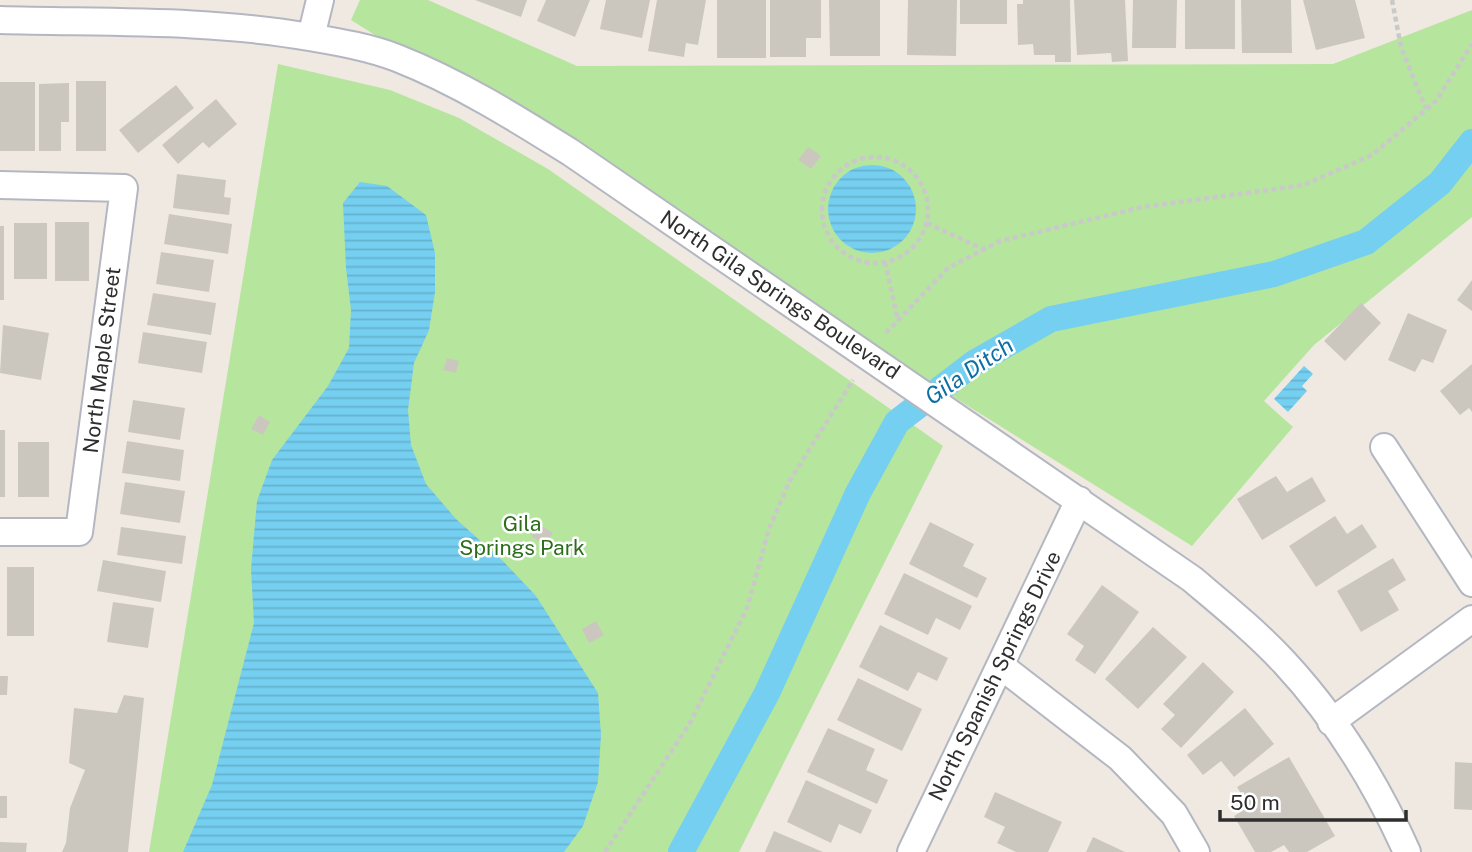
<svg xmlns="http://www.w3.org/2000/svg" width="1472" height="852" font-family="'Public Sans',sans-serif">
	<style>
		.park { fill: #b6e59e }
		.water { fill: url(#water-rules) }
		.lines { fill: none; stroke-linecap: round; stroke-linejoin: round }
		.canal { stroke: #75cff0; stroke-width: 26 }
		.building { fill: #cbc7bf }
		.minor-casing { stroke: #b4b7c1; stroke-width: 30 }
		.path { stroke: #c9c9c9; stroke-width: 4.5; stroke-dasharray: 5 3.5; stroke-linecap: butt }
		.minor { stroke: #fff; stroke-width: 26 }
		.labels { text-anchor: middle; stroke-width: 5; stroke-linejoin: round; paint-order: stroke }
		.street-label { font-size: 21px; fill: #2e2e2e; stroke: #fff }
		.park-label { font-size: 21px; fill: #2c6e1b; stroke: #fff }
		.water-label { font-size: 23px; font-style: italic; fill: #0d6fa3; stroke: #fff }
	</style>
	<defs>
		<pattern id="water-rules" width="6" height="5" patternUnits="userSpaceOnUse" patternTransform="scale(1.75)"><rect width="6" height="5" fill="#75cff0"/><path d="M0 2.5h6" fill="none" stroke="#66b2ce"/></pattern>
	</defs>
	<rect width="100%" height="100%" fill="#efe9e1"/>
	<path class="park" d="M360 0H428L577 66 1333 64 1472 10V217L1314 345 1264 401 1293 427 1192 546 351 20Z
		M278 64 390 90 459 118 548 169 943 446 739 852H149Z"/>
	<path class="water" d="M828 209a44 44 0 1 1 88 0a44 44 0 1 1-88 0Z
		M360 182 387 186 426 215 435 253V292L429 330 414 363 408 410 411 445 426 484 456 519 503 561 536 596 598 693 601 735 598 782 583 826 564 852H183L212 785 254 623 251 569 257 501 272 460 328 386 349 348 351 310 346 268 343 203Z
		M1304 366 1313 374 1302 386 1307 391 1288 412 1274 399Z"/>
	<g class="lines">
		<path class="canal" d="M681 852 767 693 858 493 897 422 974 363 1051 319 1274 274 1366 242 1440 183 1472 142"/>
	</g>
	<path class="building" d="M475 0H527L521 17Z
		M546 0H590L575 37 537 21Z
		M606 0H650L642 38 600 29Z
		M657 0H706L698 45 686 43 684 57 648 51Z
		M717 0H766V58H717Z
		M770 0H821V38H806V57H770Z
		M829 0H880V56H830Z
		M908 0H957L956 56 907 55Z
		M960 0H1007V24H960Z
		M1023 0H1070L1071 62H1055V55H1034L1033 44 1018 45 1017 4H1023Z
		M1074 0H1125L1128 61 1112 62 1111 53 1077 55Z
		M1133 0H1177L1176 48H1132Z
		M1185 0H1235V49H1185Z
		M1241 0H1291L1292 53H1242Z
		M1303 0H1355L1365 38 1316 50Z
		M76 81H106V151H76Z
		M0 82H35V151H0Z
		M69 83V122H61V151H39V84Z
		M176 85 194 108 138 153 119 130Z
		M216 99 237 124 209 148 203 142 178 164 162 145Z
		M808 147 821 156 811 169 798 160Z
		M177 174 226 180 224 197 231 198 229 215 173 208Z
		M169 214 232 224 228 254 164 244Z
		M55 222H89V281H55Z
		M14 223H47V279H14Z
		M0 226H4V300H0Z
		M161 252 214 260 209 292 156 284Z
		M1472 280V311L1457 300Z
		M153 293 216 303 211 335 147 325Z
		M1361 303 1381 323 1345 361 1324 341Z
		M1408 313 1447 330 1433 363 1422 359 1415 372 1388 360Z
		M3 325 49 333 41 380 0 373Z
		M143 332 207 342 202 373 138 363Z
		M447 358 459 361 456 373 443 370Z
		M1472 364V412L1469 408 1460 415 1440 391Z
		M133 400 185 408 180 440 128 432Z
		M259 415 270 422 263 435 251 429Z
		M0 430H5V497H0Z
		M127 441 184 450 180 481 122 473Z
		M18 442H49V497H18Z
		M1276 476 1287 492 1312 477 1326 501 1262 540 1237 499Z
		M125 482 185 491 180 523 120 514Z
		M1335 516 1347 534 1362 524 1377 547 1316 587 1289 546Z
		M930 522 974 544 963 566 987 578 977 598 909 564Z
		M539 524 553 533 545 545 531 536Z
		M121 527 186 536 182 564 117 555Z
		M1393 558 1406 580 1388 591 1399 610 1361 632 1337 591Z
		M103 560 166 571 161 602 97 591Z
		M7 567H34V636H7Z
		M904 573 972 606 960 630 936 618 928 635 884 614Z
		M1102 585 1139 612 1095 674 1075 660 1084 646 1067 634Z
		M113 602 154 608 148 648 107 642Z
		M596 621 604 635 589 643 582 629Z
		M880 625 948 658 937 681 918 672 908 691 859 667Z
		M1153 627 1187 657 1138 709 1105 679Z
		M1203 662 1234 692 1181 748 1161 729 1175 715 1163 704Z
		M0 676H8L7 695H0Z
		M858 678 922 709 902 751 837 720Z
		M124 695 144 698 128 852H62L66 843 70 808 85 770 69 763 74 708 117 713Z
		M1245 708 1274 744 1234 777 1221 761 1203 775 1187 755Z
		M828 728 875 749 866 770 888 780 877 804 807 772Z
		M1289 757 1335 836 1307 852H1289L1284 845 1271 852H1255L1234 816 1249 807 1237 787Z
		M1455 762 1472 763V810L1454 809Z
		M806 780 872 810 861 834 839 824 831 843 787 822Z
		M995 792 1062 822 1048 852H1016L997 843 1005 827 984 817Z
		M0 796H7V818H0Z
		M774 831 823 852H765Z
		M1093 837 1125 852H1086Z
		M0 842 27 843 26 852H0Z"/>
	<g class="lines">
		<defs>
			<path id="minor" d="M0 20C103 23 207 19 309 37 338 42 369 47 397 58 458 82 514 117 570 152L1192 579C1224 606 1256 632 1284 662 1335 717 1377 785 1407 852
				M311 37 320 0
				M0 185 124 188 79 532H0
				M1384 447 1472 583
				M1001 666 1120 758 1174 814 1196 852
				M1331 722 1472 619
				M911 852 1079 500"/>
		</defs>
		<use href="#minor" class="minor-casing"/>
		<path class="path" d="M1392 0 1401 47 1426 109
			M822 210a53 53 0 1 1 106 0a53 53 0 1 1-106 0Z
			M927 223 983 249
			M885 262 898 321
			M886 333 948 268 1000 241 1143 207 1304 185 1372 155 1436 101 1472 44
			M605 852 690 723 747 608 769 529 789 482 853 380"/>
		<use href="#minor" class="minor"/>
	</g>
	<g class="labels">
		<g class="street-label">
			<text transform="translate(780 295) rotate(34)" y="7">North Gila Springs Boulevard</text>
			<text transform="translate(102 360) rotate(-83)" y="7">North Maple Street</text>
			<text transform="translate(995 676) rotate(-64)" y="7">North Spanish Springs Drive</text>
		</g>
		<g class="park-label">
			<text x="522" y="531">Gila<tspan x="522" dy="24">Springs Park</tspan></text>
		</g>
		<g class="water-label">
			<text transform="translate(969 371) rotate(-34)" y="8">Gila Ditch</text>
		</g>
	</g>
	<path d="M1220 810v10h186v-10" fill="none" stroke="#2e2e2e" stroke-width="3.5"/>
	<text x="1230" y="810" font-size="21" fill="#2e2e2e" stroke="#ffffff" stroke-width="5" paint-order="stroke">50 m</text>
</svg>
